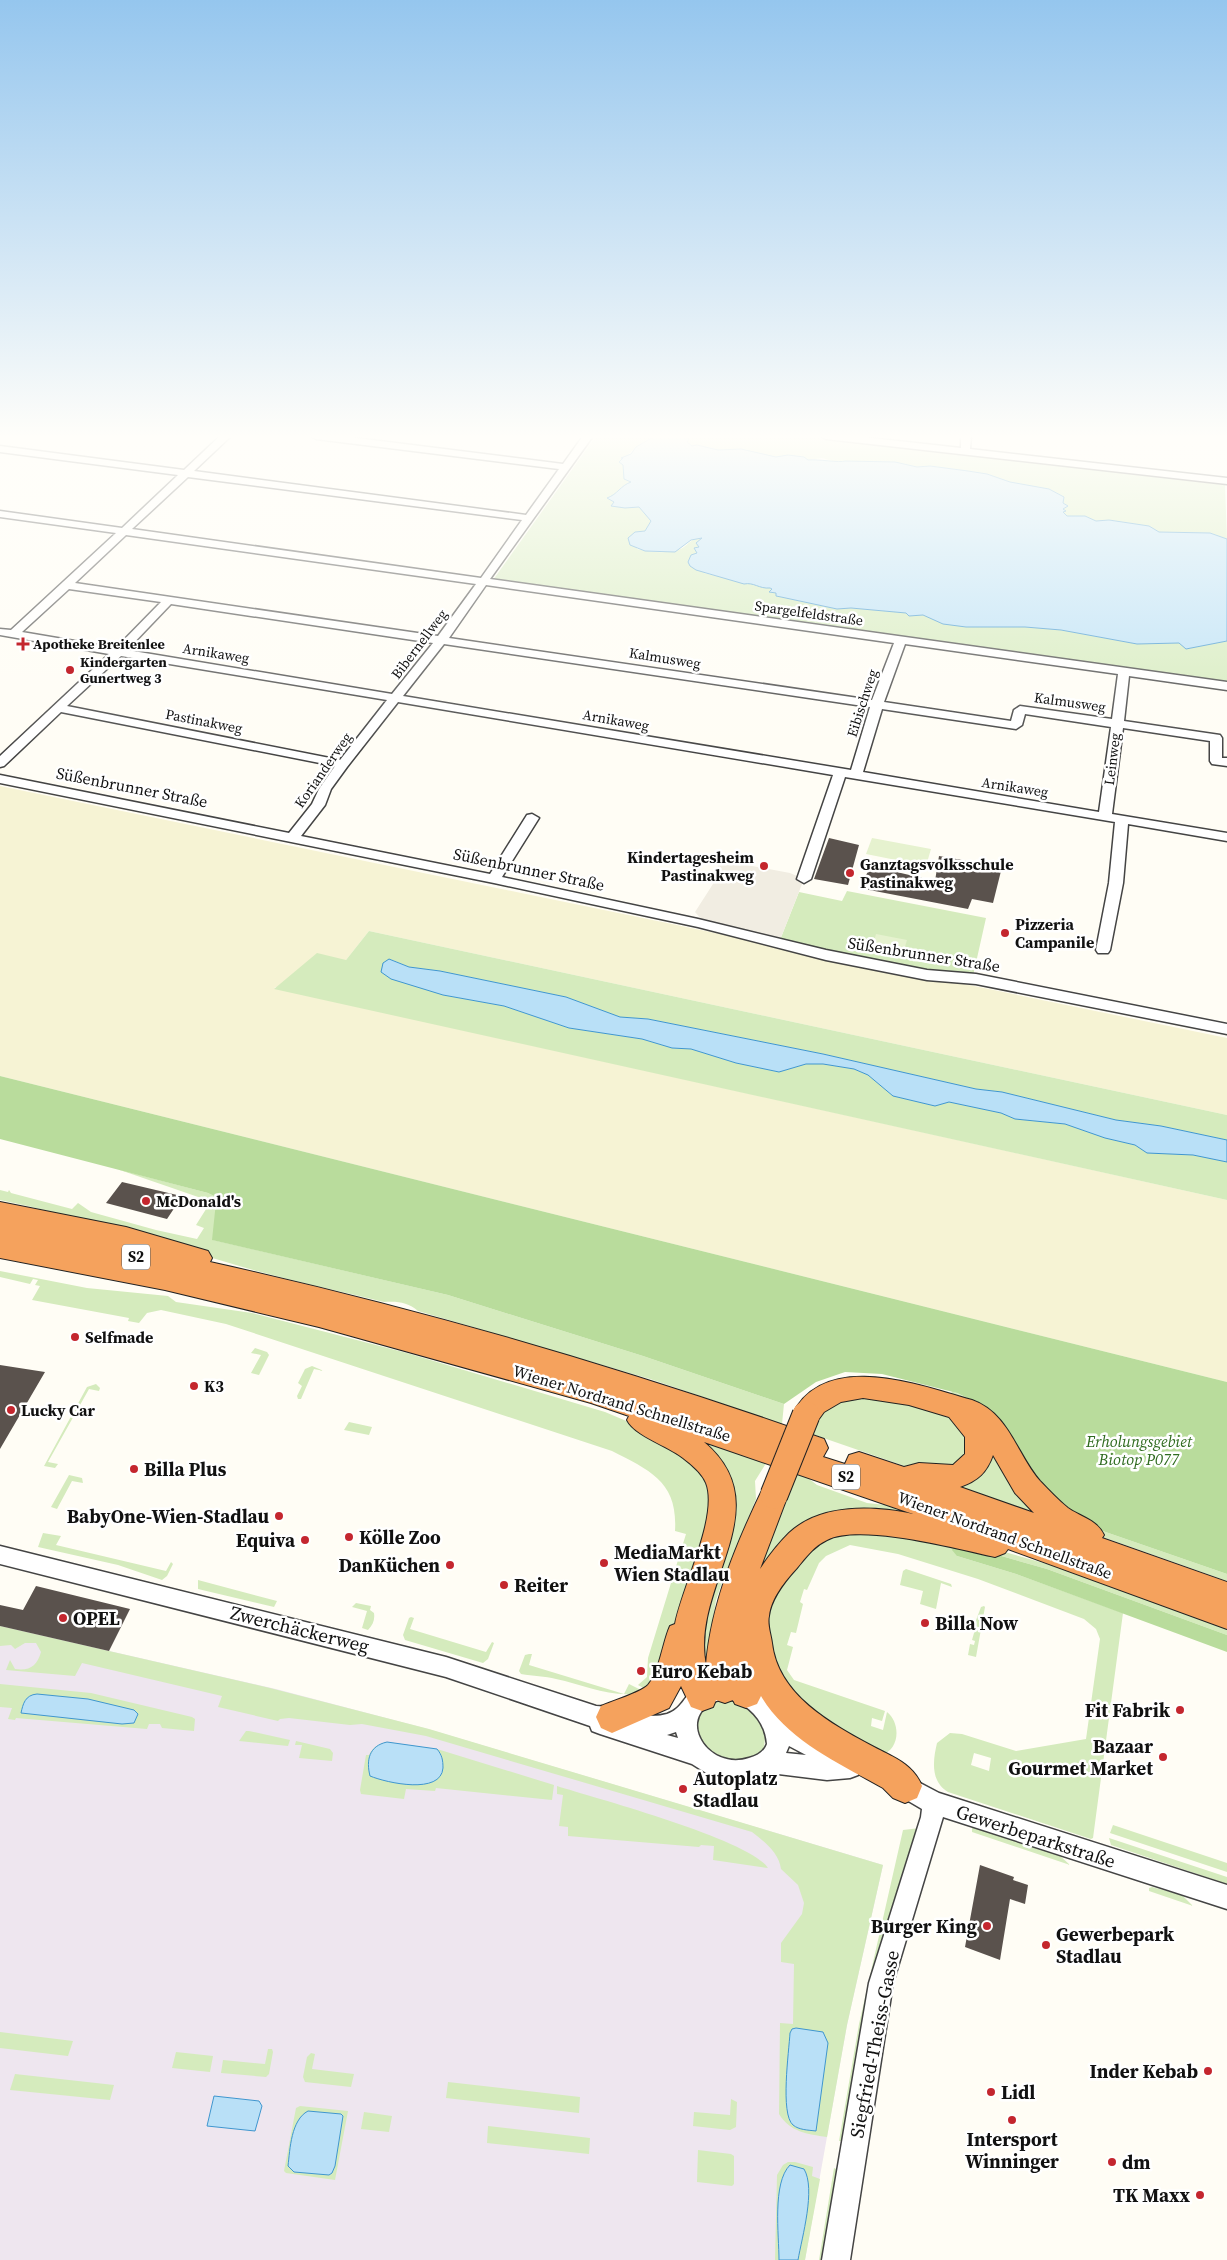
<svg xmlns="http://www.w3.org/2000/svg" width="1227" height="2260" font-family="'Source Serif 4',serif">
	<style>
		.industrial { fill: #eee6ef }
		.farmland { fill: #f6f3d4 }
		.green { fill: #d5ebbd; fill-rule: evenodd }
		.forest { fill: #b9dc9c }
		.pitch { fill: #e6f2cf }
		.plaza { fill: #f1ede2 }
		.water { fill: #b9e0f7; stroke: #3f96cf }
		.building { fill: #5a524d }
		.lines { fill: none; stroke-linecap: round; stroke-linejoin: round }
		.minor-casing { stroke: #444; stroke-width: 3 }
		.highway-casing { stroke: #222; stroke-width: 2 }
		.minor { fill: #fff; fill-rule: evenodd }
		.highway { fill: #f5a25d; fill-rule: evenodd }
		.highway-bridge-casing { stroke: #222; stroke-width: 29; stroke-linecap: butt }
		.highway-bridge { stroke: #f5a25d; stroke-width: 27 }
		.poi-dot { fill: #c4262e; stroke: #fff; stroke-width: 2 }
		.labels { text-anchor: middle; stroke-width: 5; stroke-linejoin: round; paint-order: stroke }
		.far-street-label { font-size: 14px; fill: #111; stroke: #fff }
		.far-poi-label { font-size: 14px; font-weight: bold; fill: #111; stroke: #fff; text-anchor: start }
		.shield { fill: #fff; stroke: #585858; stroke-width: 1 }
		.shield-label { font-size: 15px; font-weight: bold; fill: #111 }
		.street-label { font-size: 16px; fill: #111; stroke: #fff }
		.poi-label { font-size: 16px; font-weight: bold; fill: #111; stroke: #fff; text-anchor: start }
		.park-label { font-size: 16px; font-style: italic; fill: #2f6b1f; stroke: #fff }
		.near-poi-label { font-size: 19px; font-weight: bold; fill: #111; stroke: #fff; text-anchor: start }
		.near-street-label { font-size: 19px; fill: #111; stroke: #fff }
	</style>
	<rect width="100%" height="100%" fill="#fffdf5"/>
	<path class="industrial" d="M0 1626 276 1689 428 1729 883 1865 847 2025 805 2260H0Z"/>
	<path class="farmland" d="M0 786 1227 1038V1115L369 931 346 960 274 988 1227 1200V1382L0 1076Z"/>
	<path class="green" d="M596 436H655C646 440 625 453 624 463 623 469 629 476 631 482L610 498 622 507H639L651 521 645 531 635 532 637 549C649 552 666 554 678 550 688 547 691 536 703 538L697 553 704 573 770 588 781 597 836 609 851 608 906 613 909 616 923 615 966 627H1025L1061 630 1137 644 1179 643 1186 649 1227 641V682L493 580Z
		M683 436H797L1225 485 1227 539 1210 533 1159 532 1149 526 1109 520 1096 521 1085 516H1067L1063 512V509L1068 506 1063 503 1064 497 1049 489 1010 482 987 474 968 471 930 466 917 467 895 462 845 461 839 463 822 458 808 460 788 455 776 458 747 451 718 450 692 446 687 442 688 439Z
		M847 891 986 918 973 976 955 975 780 940 799 892 842 901Z
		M369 931 1227 1115V1140L1161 1126 1116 1120 1002 1092 976 1089 823 1054 648 1019 620 1017 566 997 440 971 409 967 390 959 443 995 504 1006 569 1028 642 1039 672 1048 691 1049 736 1063 779 1072 806 1064H823L854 1069 868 1075 893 1096 935 1106 949 1102 1001 1113 1015 1119 1065 1124 1105 1138 1135 1145 1147 1153 1193 1155 1227 1162V1200L274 989 317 953 346 960Z
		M117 1169 208 1193 214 1196 216 1210 213 1240 448 1295 643 1356 784 1404 782 1424 650 1379 418 1311C408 1302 397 1301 384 1302 332 1289 278 1278 226 1262 151 1240 77 1216 0 1200V1190L8 1192 9 1190 11 1193 72 1209 78 1203 91 1212 156 1230 197 1239 204 1228 196 1225 208 1206 204 1199Z
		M0 1271 87 1288 168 1296 176 1302 252 1313 407 1353 605 1412 662 1436 688 1451 716 1495 667 1664 647 1690 638 1685 647 1677 648 1658 686 1534 675 1531C678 1482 651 1471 612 1451L226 1324 161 1310 147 1313 139 1323 128 1321 129 1318 32 1300 40 1286 35 1285 38 1280 33 1279 30 1284 0 1277Z
		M255 1348 267 1352 269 1355 259 1375 251 1373 261 1355 251 1353Z
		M312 1366 324 1371 314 1369 301 1399H298L297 1396 302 1386 298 1383 305 1369Z
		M96 1384 100 1388 99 1391 89 1389 48 1462 58 1464 55 1468 44 1466 87 1387Z
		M952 1391 974 1401 994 1415 1094 1528 1227 1574V1581L1097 1535 949 1398Z
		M856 1395 943 1411 971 1434 962 1468 916 1470 809 1433 827 1407Z
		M349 1422 372 1427 369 1435 344 1430Z
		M686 1435 768 1460 755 1481 756 1499 723 1580 716 1600 708 1652 703 1660 696 1666 727 1522Z
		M986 1440 1053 1519 955 1489Z
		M799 1471 817 1485 867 1503 896 1506 921 1514 848 1516 751 1582 791 1475Z
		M69 1475 82 1478 83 1483 72 1481 57 1509 51 1507Z
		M839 1529 980 1545 1047 1564 1227 1629V1635L1047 1569 963 1545 957 1556 1016 1574 1123 1613 1093 1838 1091 1839 948 1792C930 1781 933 1760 937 1743L950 1733 962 1734 1016 1751 1086 1739 1100 1639 1096 1629 1084 1619 978 1579 898 1554 850 1545 826 1556 819 1563 807 1590 804 1589 800 1602 803 1604 796 1633 791 1632 787 1645 793 1647 787 1670 794 1680 885 1711 882 1721 872 1718 871 1726 883 1730 887 1712C901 1723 900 1750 881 1755L785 1696 761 1625 792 1562ZM974 1753 991 1758 989 1771 971 1765Z
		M43 1533 61 1536 56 1545 166 1571 171 1562 173 1564 167 1576 162 1580 118 1565 38 1547Z
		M906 1569 951 1584 952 1587 941 1583 936 1609 920 1604 923 1591 900 1585 903 1571Z
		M198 1580 277 1601 274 1607 198 1589Z
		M356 1603 371 1606 370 1610 374 1613C375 1620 373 1625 368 1630L362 1628 367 1611 352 1607Z
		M984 1606 985 1607 976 1657 968 1655 970 1644 974 1645 975 1641 972 1640 976 1626 975 1623 981 1607Z
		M411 1617 414 1618 410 1629 486 1652 492 1642 494 1643 488 1659 483 1663 405 1640 403 1635 409 1618Z
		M0 1626 270 1688 429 1729 883 1865 847 2025 827 2137C807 2134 790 2132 779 2114L780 2023 793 2024 794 1964 781 1962V1943L802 1914 804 1903 798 1885 781 1869C779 1853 765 1842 752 1832L426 1736 362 1724 350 1725 289 1718 280 1719 278 1721 218 1707 222 1696 82 1663 75 1676 6 1670 10 1660 15 1669C30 1671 37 1666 41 1652L36 1643H25L15 1649 11 1645 0 1646Z
		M529 1654H532L529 1665 624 1694 629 1684 645 1692C614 1700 586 1685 556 1679 545 1676 533 1676 521 1674L519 1671 525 1655Z
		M0 1684 91 1693 192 1717 195 1719 194 1731 162 1728 160 1724H149L147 1729 16 1718 15 1720 8 1719 12 1708 0 1707Z
		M725 1697 748 1704 766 1728 764 1748 760 1756 751 1761 722 1760 703 1744 698 1732 697 1723 700 1713 704 1706Z
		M246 1731H249L290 1740 288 1746 239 1741Z
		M296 1741 330 1749 333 1753 332 1761 299 1758 302 1745H295Z
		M387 1742 437 1749 554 1785 552 1800 436 1788 435 1791 406 1789 404 1799 361 1794 360 1790 366 1755H369C373 1747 378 1744 387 1742Z
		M557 1786C595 1798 751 1840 768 1868L713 1860 714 1846 701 1845 699 1847 568 1836V1827L559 1826 563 1795 557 1794Z
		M1113 1825 1227 1863V1872L1110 1833Z
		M972 1826 1057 1853 1070 1865 972 1832Z
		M920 1828 842 2141H839L859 2024 903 1830Z
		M1109 1838 1227 1877V1884L1111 1845Z
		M1152 1887 1182 1895 1193 1906 1149 1891V1888Z
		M0 2032 73 2041 68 2056 0 2048Z
		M268 2049H272L273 2052 269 2074 266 2077 221 2073 223 2060 265 2064Z
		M176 2052 213 2056 210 2072 172 2068Z
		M311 2053 315 2054 312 2069 354 2074 351 2087 305 2082 303 2077 307 2057Z
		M15 2074 114 2085 110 2100 10 2090Z
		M448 2082 580 2097 579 2113 446 2098Z
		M731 2099 737 2102 736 2127 730 2130 693 2126 694 2112 730 2115Z
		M300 2106 348 2111 335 2180 286 2173 284 2171 296 2108Z
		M364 2112 392 2116 389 2132 361 2129Z
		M488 2126 590 2138 589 2154 487 2143Z
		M698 2150 731 2154 734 2156V2184L732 2186 697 2182Z
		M788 2162H795L813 2167 812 2176 820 2179 805 2260H775L777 2175 783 2165Z
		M834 2168 841 2171 826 2260H819Z"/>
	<path class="forest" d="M0 1076 1227 1382V1574L1094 1528 1043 1490 994 1415 974 1401 957 1393 882 1374 845 1372 816 1382 784 1404 643 1356 448 1295 212 1240 216 1202 214 1196 208 1193 0 1139Z
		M954 1545H963L1047 1569 1227 1635V1652L1016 1574 957 1556 952 1550Z"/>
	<path class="pitch" d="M872 838 931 849 926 866 866 854Z
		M876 934 907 940 903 954 872 948Z"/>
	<path class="plaza" d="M715 859 790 873 804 879 780 940 703 921 695 912 713 884 718 866Z"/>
	<path class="water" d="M655 436H683L689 439 687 442 692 446 697 445 718 450 741 449 776 457 788 455 804 457 808 460C818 459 840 463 845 461L895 462 917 467 930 466 968 471 987 474 1010 482 1049 489 1064 497 1063 503 1068 506 1063 509 1066 511 1063 512 1067 516H1085L1096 521 1109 520 1149 526 1159 532 1210 533 1227 539V641L1186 649 1179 643 1137 644 1061 630 1025 627H966L943 624 923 615 909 616 906 613 851 608 837 609 781 597 776 596V593L769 592 772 589 770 588C759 589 754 582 744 584L696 570 690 566 688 562 691 555 697 553 694 548 699 547 696 543 702 538 691 540 675 552 645 551 630 545 628 538 635 532 645 531 651 521 639 507 625 508 611 506 614 502 607 498C618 494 620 486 631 482L624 479 623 465 619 462 623 458H621L631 454 636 447Z
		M389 959 409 967 440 971 566 997 620 1017 648 1019 823 1054 976 1089 1002 1092 1116 1120 1161 1126 1227 1140V1162L1193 1155 1147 1153 1135 1145 1105 1138 1065 1124 1015 1119 1001 1113 949 1102 935 1106 893 1096 868 1075 854 1069 823 1064H806L779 1072 736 1063 691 1049 672 1048 642 1039 569 1028 504 1006 443 995 391 979 381 972 383 963Z
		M37 1694 88 1699 134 1710 138 1714 134 1723 122 1724 21 1713C23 1704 25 1695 37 1694Z
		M387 1742 437 1749C442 1755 443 1760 443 1768 441 1795 387 1783 370 1776 366 1760 369 1746 387 1742Z
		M796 2028 823 2032 828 2043 816 2131C808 2130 799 2130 793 2125 780 2114 789 2051 790 2033L792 2029Z
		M214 2096 259 2101 262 2106 255 2131 207 2126Z
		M308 2111 341 2114 343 2116 335 2166 332 2173 329 2175 294 2172 288 2166C290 2149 291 2120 308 2111Z
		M790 2165 804 2169C816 2189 802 2237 798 2260H779C779 2235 772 2183 790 2165Z"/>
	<path class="building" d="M829 838 859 845 848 885 814 879Z
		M939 856 1002 867 993 903 972 899 968 909 859 888 871 866 935 881Z
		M122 1182 177 1195 176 1196 181 1198 167 1219 106 1203Z
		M0 1365 45 1372 0 1449Z
		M36 1586 130 1609 109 1651 0 1626V1605L23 1610Z
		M980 1865 1014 1877 1013 1880 1028 1885 1025 1904 1010 1899 1000 1960 965 1947Z"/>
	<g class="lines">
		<defs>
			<path id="minor" d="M220 436H231L194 471 526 515 559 469 316 439 311 436H340L563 464 583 436H593L490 579 1227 682V690L1129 676 1124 721 1220 735 1222 738V758H1227V766L1212 764 1210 761V741L1123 728 1112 814 1227 833V841L1128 824 1123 883 1110 950 1108 953H1098L1096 950 1109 883 1115 822 845 777 811 879 804 883 797 879 833 775 398 702 347 767 331 789 325 805 301 836 490 874 527 815 532 814 539 818 502 877 698 919 826 950 927 970 976 974 1227 1024V1034L976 984 927 980 826 960 698 927 494 883 0 783V775L289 833 312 804 319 789 335 766 61 712 4 766 0 767V756L109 654 0 635V629L11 630 116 533 0 517V511L122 528 178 475 0 452V446L184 470ZM188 477 522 520 481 578 132 529ZM126 535 476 584 438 636 75 583ZM486 585 894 643 872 700 449 638ZM69 589 161 602 116 648 22 632ZM171 604 433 643 392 694 127 650ZM444 644 870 707 851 770 403 696ZM905 644 1118 674 1112 719 1020 706 1014 710 1011 721 884 702ZM121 656 387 700 340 760 67 706ZM882 709 1016 729 1022 725 1025 714 1111 727 1099 812 863 772Z
				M821 436H853L961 448V436H971L970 449 1227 478V484L826 439Z
				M0 1546 446 1657 596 1706C621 1706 643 1721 667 1714 682 1709 683 1697 695 1689 706 1681 725 1676 738 1680 765 1688 772 1707 791 1723 803 1734 823 1740 838 1748L841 1757 850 1756 858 1759 861 1767 858 1775 850 1778 827 1780 770 1773 739 1784 719 1781 692 1764 600 1734 592 1731 590 1726 446 1677 0 1564ZM725 1698C748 1703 765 1720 767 1744 764 1752 757 1756 749 1758 710 1771 678 1723 710 1704 714 1701 720 1700 725 1698ZM676 1732 678 1738 667 1735ZM789 1746 806 1755 786 1753Z
				M901 1773 939 1793 1227 1885V1909L943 1817 893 1983 850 2260H822L869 1983 921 1817 922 1809 893 1792 890 1784 893 1776Z"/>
			<path id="highway" d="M0 1202 126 1227 208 1251 212 1258 210 1262C418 1308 623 1368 824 1439L828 1448 823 1457 845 1464 849 1455 859 1452 904 1467 919 1463 953 1465 965 1454V1437L949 1417 909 1405 863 1398 841 1402 824 1412 816 1423 806 1427 796 1423 792 1415C824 1349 919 1385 972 1400 1009 1413 1017 1455 1040 1481 1049 1490 1058 1500 1068 1508 1081 1517 1097 1520 1104 1535L1102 1538 1227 1582V1629L1008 1549 1005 1553 995 1557C957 1549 861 1523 827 1540 814 1546 806 1557 797 1568 785 1581 771 1598 769 1616 767 1624 771 1635 772 1643 778 1695 831 1724 874 1747 893 1757 913 1764 922 1786L917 1798 905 1803 893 1798 883 1788C839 1763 788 1741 761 1696L757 1704 746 1708 735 1704 733 1700 725 1703 716 1700 713 1707 702 1711 691 1707 681 1686 669 1708 612 1733 601 1728 596 1717 601 1706C612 1701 640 1693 648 1685 659 1673 663 1641 670 1626L675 1624C682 1587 719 1516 706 1483 702 1473 691 1464 683 1458 668 1446 635 1436 627 1420L629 1416 591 1403 319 1327 165 1290 0 1258ZM704 1442 913 1514C874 1506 821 1503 789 1533 778 1544 768 1557 760 1569L788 1495 784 1486 774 1482 764 1486C737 1542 711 1603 706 1665 690 1585 782 1508 704 1442ZM993 1455 1015 1493 1034 1513 960 1487C978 1481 987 1472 993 1455Z"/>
		</defs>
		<use href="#minor" class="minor-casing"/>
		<use href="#highway" class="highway-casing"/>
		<use href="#minor" class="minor"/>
		<use href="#highway" class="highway"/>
		<defs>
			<path id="highway-bridge" d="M774 1495 806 1415"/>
		</defs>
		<use href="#highway-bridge" class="highway-bridge-casing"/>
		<use href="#highway-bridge" class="highway-bridge"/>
	</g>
	<linearGradient id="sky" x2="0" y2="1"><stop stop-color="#95c6ee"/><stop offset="0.58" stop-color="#fffefa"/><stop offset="1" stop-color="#fffefa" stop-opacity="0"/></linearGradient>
	<rect width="1227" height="753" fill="url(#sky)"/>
	<g class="poi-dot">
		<path d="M20.5 636.5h5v5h5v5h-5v5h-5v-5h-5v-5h5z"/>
		<circle cx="70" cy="670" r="5"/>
		<circle cx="764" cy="866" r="5"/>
		<circle cx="850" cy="873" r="5"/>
		<circle cx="1005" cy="933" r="5"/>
		<circle cx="146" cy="1201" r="5"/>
		<circle cx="75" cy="1337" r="5"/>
		<circle cx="194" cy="1386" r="5"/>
		<circle cx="11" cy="1410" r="5"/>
		<circle cx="134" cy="1469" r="5"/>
		<circle cx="279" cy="1516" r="5"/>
		<circle cx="349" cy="1537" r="5"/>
		<circle cx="305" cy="1540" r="5"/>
		<circle cx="604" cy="1563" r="5"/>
		<circle cx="450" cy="1565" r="5"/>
		<circle cx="504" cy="1585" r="5"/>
		<circle cx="63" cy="1618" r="5"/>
		<circle cx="925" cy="1623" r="5"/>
		<circle cx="641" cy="1671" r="5"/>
		<circle cx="1180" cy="1710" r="5"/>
		<circle cx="1163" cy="1757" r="5"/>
		<circle cx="683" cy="1789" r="5"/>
		<circle cx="987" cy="1926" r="5"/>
		<circle cx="1046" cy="1945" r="5"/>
		<circle cx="1208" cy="2071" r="5"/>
		<circle cx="991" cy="2092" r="5"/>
		<circle cx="1012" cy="2120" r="5"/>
		<circle cx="1112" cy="2162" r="5"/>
		<circle cx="1200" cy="2195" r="5"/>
	</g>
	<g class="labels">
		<g class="far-street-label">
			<text transform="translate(809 613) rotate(8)" y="5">Spargelfeldstraße</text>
			<text transform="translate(419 644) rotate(-53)" y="5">Bibernellweg</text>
			<text transform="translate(216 653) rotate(9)" y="5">Arnikaweg</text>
			<text transform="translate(665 658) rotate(9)" y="5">Kalmusweg</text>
			<text transform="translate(1070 702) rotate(8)" y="5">Kalmusweg</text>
			<text transform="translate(862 703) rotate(-72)" y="5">Eibischweg</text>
			<text transform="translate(616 720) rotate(10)" y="5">Arnikaweg</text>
			<text transform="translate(204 721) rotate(11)" y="5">Pastinakweg</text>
			<text transform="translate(1112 759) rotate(-83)" y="5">Leinweg</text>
			<text transform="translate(323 770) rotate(-55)" y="5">Korianderweg</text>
			<text transform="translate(1015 787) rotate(9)" y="5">Arnikaweg</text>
		</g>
		<g class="far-poi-label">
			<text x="33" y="649">Apotheke Breitenlee</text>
			<text x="80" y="667">Kindergarten<tspan x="80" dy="16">Gunertweg 3</tspan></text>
		</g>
		<g class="shield">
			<rect x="122" y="1244.5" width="28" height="25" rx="4"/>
			<rect x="832" y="1464.5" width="28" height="25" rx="4"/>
		</g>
		<g class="shield-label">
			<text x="136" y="1262">S2</text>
			<text x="846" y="1482">S2</text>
		</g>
		<g class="street-label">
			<text transform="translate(132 787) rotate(11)" y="6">Süßenbrunner Straße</text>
			<text transform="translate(529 869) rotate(12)" y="6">Süßenbrunner Straße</text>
			<text transform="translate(924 954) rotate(9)" y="6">Süßenbrunner Straße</text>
			<text transform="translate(622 1403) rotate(17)" y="6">Wiener Nordrand Schnellstraße</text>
			<text transform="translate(1005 1535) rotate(20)" y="6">Wiener Nordrand Schnellstraße</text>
		</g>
		<g class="poi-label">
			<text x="754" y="863" text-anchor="end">Kindertagesheim<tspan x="754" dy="18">Pastinakweg</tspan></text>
			<text x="860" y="870">Ganztagsvolksschule<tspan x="860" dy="18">Pastinakweg</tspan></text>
			<text x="1015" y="930">Pizzeria<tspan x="1015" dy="18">Campanile</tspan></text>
			<text x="156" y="1207">McDonald's</text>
			<text x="85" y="1343">Selfmade</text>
			<text x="204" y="1392">K3</text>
			<text x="21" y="1416">Lucky Car</text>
		</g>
		<g class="park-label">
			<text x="1139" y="1447">Erholungsgebiet<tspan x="1139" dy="18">Biotop P077</tspan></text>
		</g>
		<g class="near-poi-label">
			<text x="144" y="1476">Billa Plus</text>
			<text x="269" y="1523" text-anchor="end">BabyOne-Wien-Stadlau</text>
			<text x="359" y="1544">Kölle Zoo</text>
			<text x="295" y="1547" text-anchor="end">Equiva</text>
			<text x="614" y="1559">MediaMarkt<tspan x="614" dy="22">Wien Stadlau</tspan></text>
			<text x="440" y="1572" text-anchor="end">DanKüchen</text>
			<text x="514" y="1592">Reiter</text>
			<text x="73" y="1625">OPEL</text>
			<text x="935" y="1630">Billa Now</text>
			<text x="651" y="1678">Euro Kebab</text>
			<text x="1170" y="1717" text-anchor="end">Fit Fabrik</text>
			<text x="1153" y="1753" text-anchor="end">Bazaar<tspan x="1153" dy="22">Gourmet Market</tspan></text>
			<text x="693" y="1785">Autoplatz<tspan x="693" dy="22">Stadlau</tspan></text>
			<text x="977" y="1933" text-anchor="end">Burger King</text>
			<text x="1056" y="1941">Gewerbepark<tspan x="1056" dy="22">Stadlau</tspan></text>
			<text x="1198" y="2078" text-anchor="end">Inder Kebab</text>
			<text x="1001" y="2099">Lidl</text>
			<text x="1012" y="2146" text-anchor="middle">Intersport<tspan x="1012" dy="22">Winninger</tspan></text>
			<text x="1122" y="2169">dm</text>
			<text x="1190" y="2202" text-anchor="end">TK Maxx</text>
		</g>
		<g class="near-street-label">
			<text transform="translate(300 1629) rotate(14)" y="7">Zwerchäckerweg</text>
			<text transform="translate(1036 1836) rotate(18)" y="7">Gewerbeparkstraße</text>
			<text transform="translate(874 2044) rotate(-79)" y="7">Siegfried-Theiss-Gasse</text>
		</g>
	</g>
</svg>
